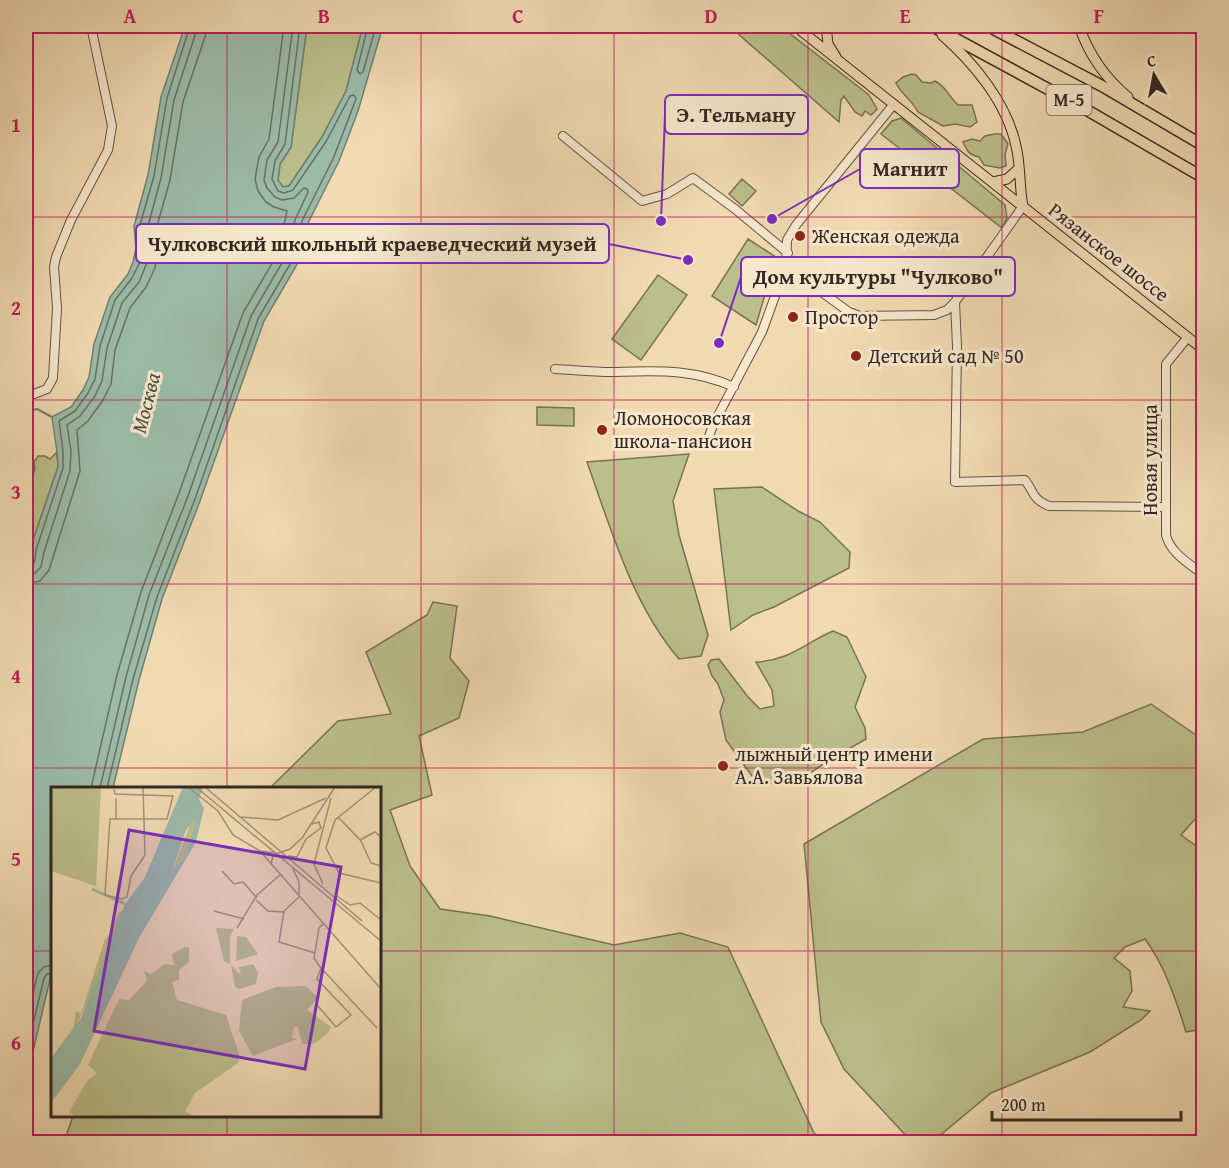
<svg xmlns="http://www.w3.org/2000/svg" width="1229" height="1168" font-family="'Gentium Book Plus',serif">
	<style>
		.green { fill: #bbbf8b; stroke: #777356; stroke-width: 1.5 }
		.water { fill: #9bbba8; stroke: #718072; stroke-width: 1.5 }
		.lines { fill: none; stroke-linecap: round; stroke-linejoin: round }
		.shore { stroke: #677165; stroke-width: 1.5 }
		.stream { stroke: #718072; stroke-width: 2 }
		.minor-casing { stroke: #625446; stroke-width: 10 }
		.major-casing { stroke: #332722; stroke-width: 11 }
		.highway-casing { stroke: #332722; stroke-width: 13 }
		.minor { stroke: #f6e7cd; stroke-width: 8 }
		.major { stroke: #f1dab2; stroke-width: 9 }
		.highway { stroke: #f1dab2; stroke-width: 10 }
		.grid { fill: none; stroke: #c2185b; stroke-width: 1.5; stroke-opacity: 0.55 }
		.poi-dot { fill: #8f2418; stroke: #f6e7cd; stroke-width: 2 }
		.labels { text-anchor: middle; stroke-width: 6; stroke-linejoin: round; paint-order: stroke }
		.shield { fill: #f6e7cd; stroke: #6e6155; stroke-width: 1.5 }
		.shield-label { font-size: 18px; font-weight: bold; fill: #332722 }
		.poi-label { font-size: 20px; fill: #332722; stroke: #f6e7cd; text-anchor: start }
		.street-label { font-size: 20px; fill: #332722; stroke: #f6e7cd }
		.water-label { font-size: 21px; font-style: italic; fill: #4d4c44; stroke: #f6e7cd }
		.inset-river { fill: none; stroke: #9bbba8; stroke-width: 3 }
		.inset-road { fill: none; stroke: #a59278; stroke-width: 1.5 }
		.view { fill: #7b2cbf; fill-opacity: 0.15; stroke: #7b2cbf; stroke-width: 3 }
		.inset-edge { fill: none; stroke: #332722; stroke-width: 3 }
		.leader { fill: none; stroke: #7b2cbf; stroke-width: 2 }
		.callout-dot { fill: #7b2cbf; stroke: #f6e7cd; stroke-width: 2 }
		.callout { fill: #f6e7cd; stroke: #7b2cbf; stroke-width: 2 }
		.callout-label { font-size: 21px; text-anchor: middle; font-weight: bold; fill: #332722 }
		.neatline { fill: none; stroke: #c2185b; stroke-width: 2 }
		.grid-label { font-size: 20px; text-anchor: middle; font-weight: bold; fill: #c2185b }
	</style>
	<rect width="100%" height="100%" fill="#f1dab2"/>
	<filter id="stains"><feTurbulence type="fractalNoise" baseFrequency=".00333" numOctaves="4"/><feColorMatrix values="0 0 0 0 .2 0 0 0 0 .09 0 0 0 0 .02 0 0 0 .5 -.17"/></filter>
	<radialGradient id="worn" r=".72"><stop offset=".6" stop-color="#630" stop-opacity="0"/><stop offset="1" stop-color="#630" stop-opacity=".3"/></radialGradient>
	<path class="green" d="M307 26H363L346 91 322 137 289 186 282 187 278 180 280 164 291 147Z
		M729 26H780L869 95 877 109 871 115 865 111 862 116 855 112 844 96 841 100 839 122Z
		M912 74 916 75 922 82 931 83 935 81C946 86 949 97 958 105H972L977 122 970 127 955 124 943 126 918 112C913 101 901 94 896 83L903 77Z
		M901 118 1005 205 1007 218 1002 228 881 134 892 121Z
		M995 134H1001L1008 144 1005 154 1006 166 1000 168 984 165 979 157C969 155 967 151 963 142L972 139 980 141 985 136Z
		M742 179 756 191 742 206 729 194Z
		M748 239 776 257 756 325 712 296Z
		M658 275 687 295 641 360 612 339Z
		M537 407 574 408V426L537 425Z
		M57 452 58 467 30 549 26 579V477L33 475 35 469 34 462 38 456H45L50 459Z
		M689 454 673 501 679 535 708 635 701 656 679 659C632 604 611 529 587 462Z
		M762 487 798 511 820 522 850 552 849 568 774 607 753 615 731 630 714 489Z
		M433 602 457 606 450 658 469 681 459 718 419 736 432 795 390 810 410 866 440 909 490 916 614 945 680 933 728 947 814 1133 824 1142H64L73 1116H380V788H270L338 721 391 714 366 652 427 615Z
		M833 631 847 637 866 677 855 707 865 728 866 739 845 751 834 761 822 765 809 774 778 786 752 776 726 740 720 712 724 700 718 684 712 676 708 665 711 660 719 659 748 697 760 709 774 706 772 690 756 662C789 661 805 643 833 631Z
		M1151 704 1203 740V810L1181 835 1203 851V1029L1186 1032C1176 1000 1165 966 1145 939L1125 947 1114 958 1130 971 1132 991 1123 1007 1150 1011 1141 1020 1090 1052 991 1093 932 1142H912L844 1069 821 1022 804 844 983 739 1083 732Z"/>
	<path class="water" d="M185 26H307L291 147 280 164 278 180 283 187 289 186 322 137 346 91 363 26H383L358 111 339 161 308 223 299 261 264 321 200 501 162 599 139 680 113 788H52V971L26 1081V579L30 549 58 467 57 452 52 417 71 407 83 390 89 377 94 344 110 297 128 274 133 262 136 248 134 226 148 175 161 97Z"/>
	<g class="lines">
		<path class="shore" d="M368 26 357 70 360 74 363 72 376 26
			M26 568C36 568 35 558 36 550L63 468V451L59 421 75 411 88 393 95 379 100 346 115 300 132 278 139 264 142 248 140 225 154 176 167 98 190 26
			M26 575 35 573 41 567 44 552 70 471 71 451 67 425 80 416 95 396 102 381 107 348 122 303 139 282 146 265 149 249 148 226 161 178 174 100 198 26
			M26 584 40 581 49 570 80 471 77 430 88 421 103 400 111 384 115 350 130 308 146 287 155 268 158 249 157 226 170 180 183 102 206 34 207 26
			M91 788 117 675 141 592 179 493 243 313 278 253 287 211 274 207 266 202 258 191 255 179 259 157 269 139 284 26
			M100 788 126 677 149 595 188 496 251 316 286 256 295 220 308 192 307 189 304 188 294 198 282 200 275 197 267 188 264 180 267 160 278 142 293 26
			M107 788 133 679 157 597 195 499 258 319 293 259 302 221 333 159 356 99 354 95 350 96 327 140 293 190 284 193 278 191 272 179 275 161 285 144 300 26
			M26 1022 38 973 44 967 52 965
			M26 1054 44 978 47 974 52 973"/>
		<path class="stream" d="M26 411 37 409 52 417"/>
		<defs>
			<path id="minor" d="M563 136 642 201 667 194 693 178 735 209 788 253
				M786 266 849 312 860 316 934 315 947 310 955 302 1023 206
				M955 302 957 346 955 482 1025 480C1035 493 1031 498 1049 506L1166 507
				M1188 337 1166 364V535C1170 553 1190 564 1204 575
				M555 369C574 370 593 372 611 372 656 371 692 368 734 387
				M26 397 47 389 53 378 57 308 54 267 56 257 71 220 108 150 112 126 91 26
				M707 442 713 425 762 332 786 266 787 240 796 225 894 104"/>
			<path id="major" d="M795 26 1204 350
				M826 26 828 44 836 57
				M1079 26C1089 55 1105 78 1128 97
				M942 35C974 63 1007 103 1016 146 1021 166 1019 186 1023 206
				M993 182 1007 179 1018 169"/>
			<path id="highway" d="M932 26 1085 109 1204 178
				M988 26 1102 86 1204 146"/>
		</defs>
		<use href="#minor" class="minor-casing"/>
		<use href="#major" class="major-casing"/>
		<use href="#highway" class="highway-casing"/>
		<use href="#minor" class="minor"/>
		<use href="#major" class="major"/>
		<use href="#highway" class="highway"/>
	</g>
	<path class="grid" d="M227 26V788M421 26V1142M614 26V1142M808 26V1142M1002 26V1142M26 217H1204M26 400H1204M26 584H1204M26 768H1204M26 951H52M380 951H1204M227 1116V1142"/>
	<g class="poi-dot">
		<circle cx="800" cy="236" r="6"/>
		<circle cx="793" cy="317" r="6"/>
		<circle cx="856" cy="356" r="6"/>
		<circle cx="602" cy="430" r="6"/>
		<circle cx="723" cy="766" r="6"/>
	</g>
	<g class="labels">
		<rect class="shield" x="1046.5" y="85" width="45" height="30" rx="4.5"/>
		<g class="shield-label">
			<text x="1069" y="106">М-5</text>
		</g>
		<g class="poi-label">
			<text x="812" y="243">Женская одежда</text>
			<text x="805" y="324">Простор</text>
			<text x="868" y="363">Детский сад № 50</text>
			<text x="614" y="425">Ломоносовская<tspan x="614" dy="23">школа-пансион</tspan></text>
			<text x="735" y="761">лыжный центр имени<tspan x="735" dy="23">А.А. Завьялова</tspan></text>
		</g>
		<g class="street-label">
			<text transform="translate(1109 252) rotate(38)" y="7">Рязанское шоссе</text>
			<text transform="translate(1150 460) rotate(-90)" y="7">Новая улица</text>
		</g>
		<g class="water-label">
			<text transform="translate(146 403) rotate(-76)" y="7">Москва</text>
		</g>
	</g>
	<g transform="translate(51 787)">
		<rect width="330" height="330" fill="#f1dab2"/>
		<path d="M0 0H50L45 99 0 84ZM142 30H146L142 54 135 69 121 84ZM74 123 44 198 22 245 25 224 30 227 54 152 61 145 67 126ZM165 141 183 142 179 150V177L173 174ZM186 149 195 150 207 167 185 174ZM134 160 138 161V175L128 183V193L121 195 126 213 175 228 189 270 187 276 144 306 134 324 143 330H24L18 325 36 294 46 286 37 278 68 212 78 213 96 194 93 184 100 187 114 177 123 178 121 167ZM202 177 207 186 205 197 188 202 184 200 180 178 190 188 188 180ZM255 199 267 211 256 223 280 240 277 246 263 257H251L247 240H243L241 251 246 252 202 269 188 244 191 213 225 200Z" fill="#bbbf8b"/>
		<path d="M132 0H152L148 12 153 21 145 55 88 151 29 277 0 316V271L30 231 74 117 93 92ZM146 30 135 69 121 84 135 43Z" fill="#9bbba8" fill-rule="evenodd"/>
		<path class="inset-river" d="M41 102 74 117"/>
		<path class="inset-road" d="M137 0 167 24 182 48 209 64 226 66M145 0 330 154M154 0 311 134M325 0 284 33 275 61 288 86 330 96M63 2 64 7 122 9 116 32H65M190 30 227 33 275 11M287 30 310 54 320 76 330 79M65 32H59L54 108 71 112 76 110 80 89 94 68 92 0M65 32V11M309 53 324 45 330 50M209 64 330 202M237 69 246 70 255 52 270 41 268 35 261 37M220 78 222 68 239 62 251 51 284 0M242 82 248 95V110M171 84 183 97 192 95 206 111M272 97 263 77 280 11M286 109 299 118 309 116 330 133M248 110 233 124 228 155 264 166M205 113 217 124 233 125M163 124 193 132M186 141 206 108 229 88M270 181 326 241M266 218 285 240 300 228 266 192 270 181 263 171 268 141 272 137"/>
		<path class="view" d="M78 43 290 80 254 282 43 244Z"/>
		<rect width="330" height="330" class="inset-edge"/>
	</g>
	<path class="leader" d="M661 221L665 115M772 219L860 169M688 260L609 244M719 343L741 277"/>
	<g class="callout-dot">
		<circle cx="661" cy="221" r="6"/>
		<circle cx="772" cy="219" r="6"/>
		<circle cx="688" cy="260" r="6"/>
		<circle cx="719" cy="343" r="6"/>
	</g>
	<g class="callout">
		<rect x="665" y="95" width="143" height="39" rx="6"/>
		<rect x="860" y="149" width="99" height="39" rx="6"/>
		<rect x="136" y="224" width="473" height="39" rx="6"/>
		<rect x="741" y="257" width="274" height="39" rx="6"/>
	</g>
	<g class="callout-label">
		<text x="736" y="122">Э. Тельману</text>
		<text x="910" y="176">Магнит</text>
		<text x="372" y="251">Чулковский школьный краеведческий музей</text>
		<text x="878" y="284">Дом культуры "Чулково"</text>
	</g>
	<rect width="1229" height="1168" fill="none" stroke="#f1dab2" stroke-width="66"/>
	<g transform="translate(1154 75) rotate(350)" stroke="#f6e7cd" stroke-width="4.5" paint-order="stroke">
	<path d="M0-4.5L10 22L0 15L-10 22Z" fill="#332722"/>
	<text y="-9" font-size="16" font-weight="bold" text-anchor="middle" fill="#332722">С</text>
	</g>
	<path d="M992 1111v9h189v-9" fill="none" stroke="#332722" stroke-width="3"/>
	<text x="1001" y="1111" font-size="18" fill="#332722" stroke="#f6e7cd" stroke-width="4.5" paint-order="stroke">200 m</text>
	<rect x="33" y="33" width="1163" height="1102" class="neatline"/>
	<g class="grid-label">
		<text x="130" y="23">A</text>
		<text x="324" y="23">B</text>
		<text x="518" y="23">C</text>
		<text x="711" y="23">D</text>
		<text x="905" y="23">E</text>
		<text x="1099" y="23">F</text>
		<text x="16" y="132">1</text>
		<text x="16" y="315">2</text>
		<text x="16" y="499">3</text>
		<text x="16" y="683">4</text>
		<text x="16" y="866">5</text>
		<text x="16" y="1050">6</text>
	</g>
	<rect width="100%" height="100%" filter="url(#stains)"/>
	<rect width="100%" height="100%" fill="url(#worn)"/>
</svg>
